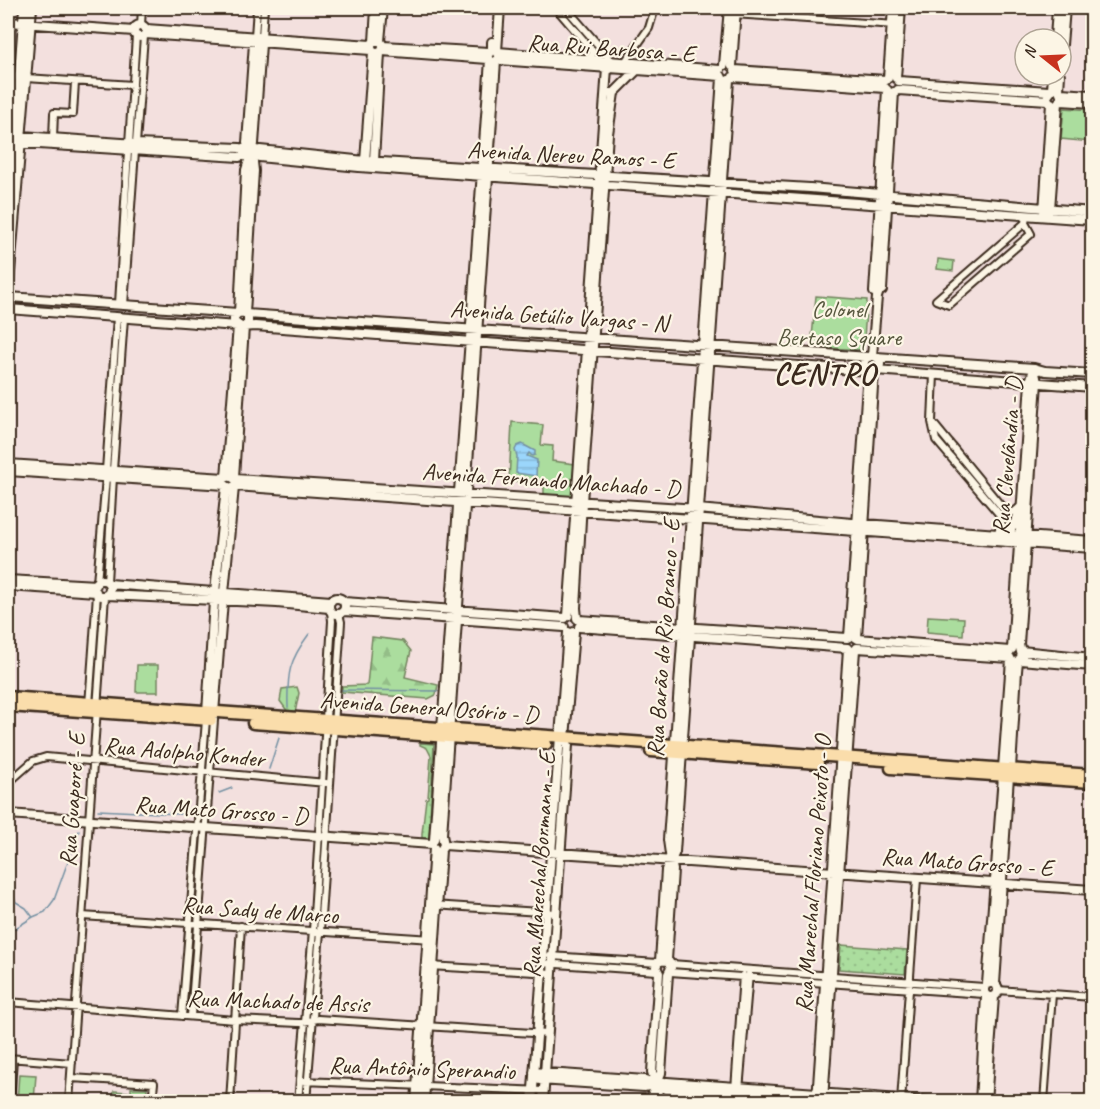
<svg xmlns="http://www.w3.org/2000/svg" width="1100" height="1109" font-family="Caveat,sans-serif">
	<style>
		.grass { fill: url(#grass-dots); stroke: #73845e; stroke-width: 1.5 }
		.forest { fill: url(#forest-firs); stroke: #73845e; stroke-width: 1.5 }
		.green { fill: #abdd9e; stroke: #73845e; stroke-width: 1.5 }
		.water { fill: url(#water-rules); stroke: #7591a3; stroke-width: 1.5 }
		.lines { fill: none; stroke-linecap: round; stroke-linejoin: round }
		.stream { stroke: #7591a3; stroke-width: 1.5 }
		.minor-casing { stroke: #3b2a1e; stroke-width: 10 }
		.tertiary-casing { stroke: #3b2a1e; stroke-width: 12 }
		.primary-casing { stroke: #3b2a1e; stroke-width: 15 }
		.minor { stroke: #fcf5e5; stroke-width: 6 }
		.tertiary { stroke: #fcf5e5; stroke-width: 8 }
		.primary { stroke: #faddab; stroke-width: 10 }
		.labels { text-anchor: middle; stroke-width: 4.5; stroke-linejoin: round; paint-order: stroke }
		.street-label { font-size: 24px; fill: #3b2a1e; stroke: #fcf5e5 }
		.park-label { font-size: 24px; fill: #57573e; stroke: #fcf5e5 }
		.district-label { font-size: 30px; font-weight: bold; letter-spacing: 1.5px; fill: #3b2a1e; stroke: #fcf5e5 }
	</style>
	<defs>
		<pattern id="grass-dots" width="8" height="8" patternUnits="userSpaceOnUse" patternTransform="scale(1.5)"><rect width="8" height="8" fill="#abdd9e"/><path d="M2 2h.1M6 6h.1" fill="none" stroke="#94be88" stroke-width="1.8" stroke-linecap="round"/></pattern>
		<pattern id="forest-firs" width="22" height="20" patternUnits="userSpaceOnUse" patternTransform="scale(1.5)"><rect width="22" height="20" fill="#abdd9e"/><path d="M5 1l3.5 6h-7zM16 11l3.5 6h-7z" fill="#94be88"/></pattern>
		<pattern id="water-rules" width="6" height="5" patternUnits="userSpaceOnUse" patternTransform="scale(1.5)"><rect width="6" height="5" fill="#9bd6fb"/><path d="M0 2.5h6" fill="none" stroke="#86b8d7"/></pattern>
	</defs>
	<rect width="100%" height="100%" fill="#f3e0de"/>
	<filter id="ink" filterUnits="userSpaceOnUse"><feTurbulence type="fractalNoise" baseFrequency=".0167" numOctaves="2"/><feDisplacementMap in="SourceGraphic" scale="12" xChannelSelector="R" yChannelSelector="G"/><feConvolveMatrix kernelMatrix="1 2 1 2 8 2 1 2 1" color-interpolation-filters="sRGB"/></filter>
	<g filter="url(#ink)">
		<path class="grass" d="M420 743 434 744 429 838H422V833L426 799 428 798 431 756 427 748 420 745Z
			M841 945 907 950 905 974 839 969Z"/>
		<path class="forest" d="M372 637 403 641 411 651 405 677 438 685 436 695 428 699 342 692V686L367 685Z
			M297 687 299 693 295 713 288 712 280 701 282 689Z"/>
		<path class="green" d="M1064 108 1092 110 1091 142 1061 139Z
			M938 259 954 261 953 271 937 269Z
			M816 296 867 300 863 350 811 347Z
			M512 422 543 425 541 445 553 446 552 461 575 464 573 497 544 494V483L509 481Z
			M928 616 964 618 963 635 927 632Z
			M137 665H158V692H136Z
			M19 1074 36 1075 34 1101H17Z
			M131 1088H147L146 1098 131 1097Z
			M114 1091 128 1092V1101H113Z"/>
		<path class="water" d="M522 444 535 451V455L532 456 529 453 527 456 537 460 536 476 516 473 517 456 515 450 517 446Z"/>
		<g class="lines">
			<path class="stream" d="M342 690 441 691
				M288 707C287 673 289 661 309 634
				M269 769 279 738
				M219 793 232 788
				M98 810 180 814 191 810
				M8 895 13 896 16 902 26 908 32 916
				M8 933 33 917 45 912 54 900 79 831"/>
			<defs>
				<path id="minor" d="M556 8 592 50 593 53 588 60
					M566 8 613 62
					M733 14 896 25
					M141 25 142 8
					M255 36 257 8
					M262 37 264 8
					M625 62 649 28 655 8
					M8 76 18 77
					M26 78 133 85
					M53 138 54 113 73 114 75 82
					M129 144 136 36
					M136 144 144 36
					M1025 223 1031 234 949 305 936 300 1025 223 1026 215
					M119 304 128 151
					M124 305 135 151
					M934 374 932 422 936 440 999 514 1002 525 997 533
					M932 422 1001 506 1010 512H1014L1021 506
					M106 470 117 317
					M113 470 124 318
					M107 582 113 477
					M97 583 106 477
					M89 705 97 594
					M8 783 33 761 46 757 326 783
					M433 905 556 913
					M82 916 432 939
					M550 956 658 963
					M542 963 657 971
					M671 964 984 987
					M429 966 552 973
					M670 972 984 994
					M998 990 1092 997
					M8 1002 235 1020 298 1023 318 1019 548 1034
					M182 1016 206 720
					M191 1016 214 720
					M8 1058 72 1063
					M71 1078 154 1083 152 1102
					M304 1081 544 1091
					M735 1090 743 975
					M901 1101 917 879
					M10 1102 13 1059
					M69 1102 105 596
					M230 1102 241 926
					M298 1102 313 931 332 621 331 611
					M306 1102 320 932 341 622 339 614
					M738 1102 749 974
					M1044 1102 1052 994"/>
				<path id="tertiary" d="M8 22 134 31
					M134 31a6 6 0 1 1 12 0a6 6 0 1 1-12 0Z
					M146 29 371 45
					M145 34 371 50
					M1055 39 1057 8
					M371 47a6 6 0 1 1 12 0a6 6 0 1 1-12 0Z
					M380 41 383 8
					M374 42 376 8
					M383 46 489 52
					M382 51 488 59
					M498 52 720 70
					M1061 57 1065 8
					M498 60 721 76
					M724 65 729 8
					M732 66 736 8
					M735 70 886 80
					M733 77 885 88
					M888 78 893 8
					M896 78 901 8
					M899 81 1049 91
					M898 90 1048 100
					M609 93H614L637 70
					M1061 93 1092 95
					M1048 95 1052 90 1053 75
					M1061 101 1092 103
					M8 135 136 144 240 148 252 153 260 150 365 161 810 188 1092 212
					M8 142 239 157 252 153 259 157 359 167 1092 220
					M365 161 373 52
					M374 161 380 53
					M1044 212 1051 103
					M1048 212 1050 209 1058 103 1062 97 1059 90 1060 75
					M8 216 24 8
					M879 291 874 292 887 90
					M8 296 32 8
					M9 297 238 313
					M8 309 237 326
					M239 313 246 170 254 144 261 44
					M245 313 254 171 252 153 247 143 254 43
					M246 314 869 357
					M245 326 248 323V315L243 312 238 313 234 317V322L241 327 255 326 868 371
					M872 356 877 297 879 291 882 290 894 92
					M864 364a8 8 0 1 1 16 0a8 8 0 1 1-16 0Z
					M876 357 1034 368 1045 371 1092 374
					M876 370 1092 387
					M8 464 225 478 230 476 235 479 698 509 852 523 1092 541
					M8 471 225 485 230 488 235 486 1092 548
					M226 477 238 326
					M234 477 244 327
					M1000 533 1012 528 1018 516
					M8 580 96 585
					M94 588a8 8 0 1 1 16 0a8 8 0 1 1-16 0Z
					M109 584 331 601
					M8 586 96 592
					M215 592 226 487
					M224 593 234 487
					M107 595 277 603 329 608
					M329 606a8 8 0 1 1 16 0a8 8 0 1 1-16 0Z
					M344 602 565 618
					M344 611 564 627
					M568 616 607 68
					M577 618 576 608 582 502 608 134 614 93
					M579 620 847 638
					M579 627 847 648
					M849 637 868 371
					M855 637 858 639 1010 651
					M857 638 874 371
					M857 648 1010 658
					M1012 649 1030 382 1034 369
					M1021 651 1092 658
					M1020 660 1092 666
					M207 713 214 601
					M214 713 223 601
					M1003 768 1011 660
					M1011 768 1017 671 1018 661 1022 656 1019 644 1037 382 1034 368
					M8 814 432 844
					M434 840 490 60 488 57 492 50V42
					M444 845 1092 890
					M667 960 673 870 671 861 675 852 729 80
					M660 961 666 870 671 861 668 840 671 798 722 78
					M984 990a7 7 0 1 1 14 0a7 7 0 1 1-14 0Z
					M987 984 1003 776
					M995 984 1009 776
					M534 1072 645 1080 656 1084 667 1082 942 1102
					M540 1080 644 1087 656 1084 666 1089 842 1102
					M817 1100 848 649
					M823 1100 855 650
					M416 1102 434 848
					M424 1102 441 850 444 845 442 835 489 163 496 61 500 58 497 51 500 8
					M532 1102 568 632
					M543 1102 568 745 565 738 574 632
					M650 1102 656 1084 652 1072 659 973 656 967 658 962 664 960 669 962 671 968 668 974 661 1073 656 1084 659 1102
					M980 1102 986 996
					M986 1102 994 997"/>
				<path id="primary" d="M8 697 1092 775
					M8 706 211 720
					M253 723 546 744
					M651 751 818 763
					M891 768 1092 782"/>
			</defs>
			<use href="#minor" class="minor-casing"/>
			<use href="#tertiary" class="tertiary-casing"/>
			<use href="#primary" class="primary-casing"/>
			<use href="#minor" class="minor"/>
			<use href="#tertiary" class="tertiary"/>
			<use href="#primary" class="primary"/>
		</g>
	</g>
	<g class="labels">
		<g class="street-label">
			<text transform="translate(611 48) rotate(4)" y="8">Rua Rui Barbosa - E</text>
			<text transform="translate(571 155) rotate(3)" y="8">Avenida Nereu Ramos - E</text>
			<text transform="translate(559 316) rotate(4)" y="8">Avenida Getúlio Vargas - N</text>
			<text transform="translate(1007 456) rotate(-85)" y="8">Rua Clevelândia - D</text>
			<text transform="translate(551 480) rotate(4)" y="8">Avenida Fernando Machado - D</text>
			<text transform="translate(663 638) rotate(-86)" y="8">Rua Barão do Rio Branco - E</text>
			<text transform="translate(429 707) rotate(4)" y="8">Avenida General Osório - D</text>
			<text transform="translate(184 752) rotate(5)" y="8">Rua Adolpho Konder</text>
			<text transform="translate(72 800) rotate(-86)" y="8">Rua Guaporé - E</text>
			<text transform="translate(221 810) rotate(4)" y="8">Rua Mato Grosso - D</text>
			<text transform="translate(967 862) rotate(4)" y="8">Rua Mato Grosso - E</text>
			<text transform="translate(539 865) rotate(-86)" y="8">Rua Marechal Bormann - E</text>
			<text transform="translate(813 874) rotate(-86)" y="8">Rua Marechal Floriano Peixoto - O</text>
			<text transform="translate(260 910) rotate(4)" y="8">Rua Sady de Marco</text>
			<text transform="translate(278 1001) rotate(2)" y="8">Rua Machado de Assis</text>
			<text transform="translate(422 1068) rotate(2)" y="8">Rua Antônio Sperandio</text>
		</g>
		<g class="park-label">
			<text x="839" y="317">Colonel<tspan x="839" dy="28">Bertaso Square</tspan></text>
		</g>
		<g class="district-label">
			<text x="825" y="384">CENTRO</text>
		</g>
	</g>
	<rect width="1100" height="1109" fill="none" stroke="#fcf5e5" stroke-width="30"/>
	<rect x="15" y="15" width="1070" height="1079" fill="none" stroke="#3b2a1e" stroke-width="2" filter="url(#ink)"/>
	<g transform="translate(1043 57) rotate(288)"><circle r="28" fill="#fcf5e5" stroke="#afa495" stroke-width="1.5"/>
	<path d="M0-4.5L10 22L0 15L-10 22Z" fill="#c8321e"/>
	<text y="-9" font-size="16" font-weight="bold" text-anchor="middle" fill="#3b2a1e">N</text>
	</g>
</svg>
